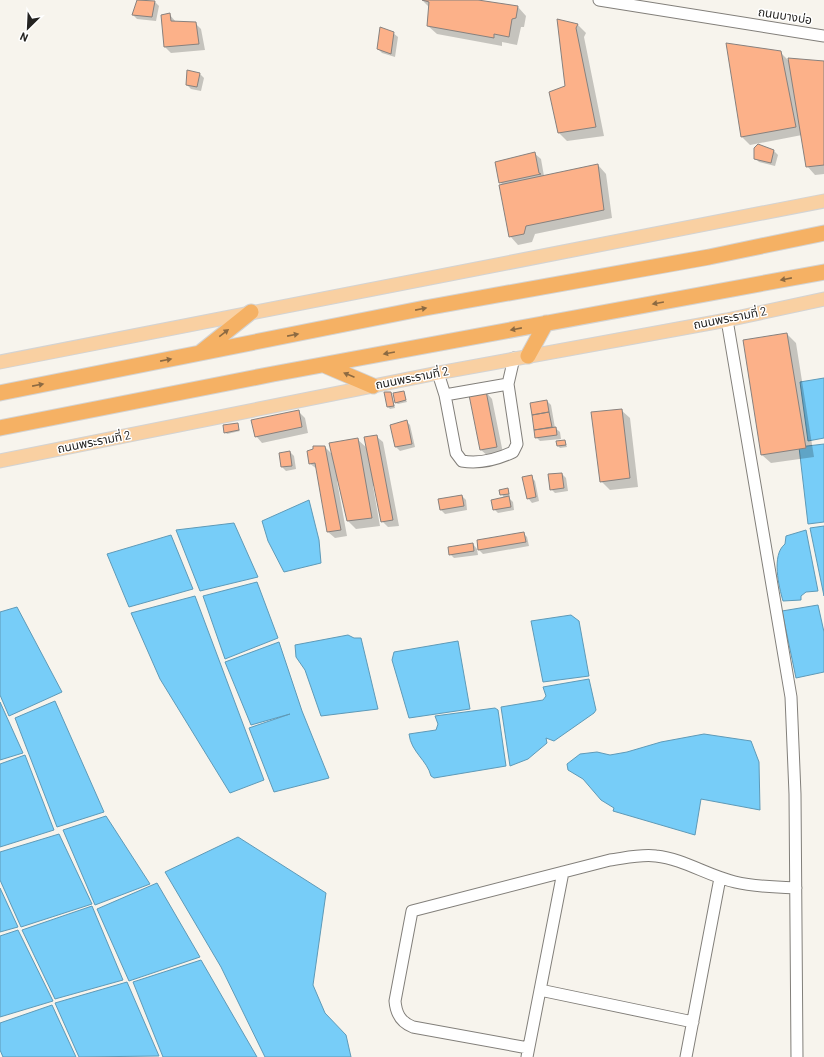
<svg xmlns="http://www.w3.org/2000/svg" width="824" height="1057" font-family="Barlow,'Noto Sans Thai',sans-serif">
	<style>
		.water { fill: #77cdf8; stroke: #5e9ab8 }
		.shadow { fill: #0003 }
		.building { fill: #fcb189; stroke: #87817e }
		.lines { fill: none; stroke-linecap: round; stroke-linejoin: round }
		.minor-casing { stroke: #827f7a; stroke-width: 13 }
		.major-casing { stroke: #d3d3d3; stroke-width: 15 }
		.highway-casing { stroke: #d3d3d3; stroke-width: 17 }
		.minor { stroke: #fff; stroke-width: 11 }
		.major { stroke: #f9d0a2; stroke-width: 13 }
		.highway { stroke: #f5b164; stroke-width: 15 }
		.oneway { fill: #8c6a42 }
		.labels { text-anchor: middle; stroke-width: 3; stroke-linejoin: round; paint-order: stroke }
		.street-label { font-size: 12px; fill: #242321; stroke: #fff }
	</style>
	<rect width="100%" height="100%" fill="#f7f4ed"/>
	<path class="water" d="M824 378V438L808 441 800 382Z
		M824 444V522L808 524 799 447Z
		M309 500 319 540 321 563 284 572 268 541 262 521Z
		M234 523 258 577 200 591 176 530Z
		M824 526V596L810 528Z
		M806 530 818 591 806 592 801 596V600L783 601C779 587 771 555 785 544L786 536Z
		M171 535 193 589 129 607 107 554Z
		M257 582 278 638 225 659 203 596Z
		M195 596 264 780 230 793 160 679 131 613Z
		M818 605 824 632V672L796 678 782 611Z
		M17 607 62 692 9 716 0 695V612Z
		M571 615 579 621 589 676 543 682 531 621Z
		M348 635 354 638H361L378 709 321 716 305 670 296 657 295 645Z
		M458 641 470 709 409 718 392 660 394 652Z
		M279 642 302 711 329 778 274 792 249 728 290 714 251 725 225 662Z
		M589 679 596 710 594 713 554 741 546 738 547 743 528 759 510 766 501 707 543 700 546 696 543 687Z
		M55 701 104 812 57 827 15 718Z
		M0 702 23 753 0 760Z
		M495 708 498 710 506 766 434 778 431 776C427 760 411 752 409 734L436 730 438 724 435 716Z
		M704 734 751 741 759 762 760 810 701 799 695 835 613 811 614 808 601 800 583 779 568 770 567 764 580 754 597 752 610 755 627 752 661 742Z
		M25 755 54 830 0 847V764Z
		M106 816 150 884 95 905 63 830Z
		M59 834 92 904 21 927 0 880V852Z
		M238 837 326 893 313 985 325 1013 346 1035 351 1057H265L221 967 165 872Z
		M157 883 200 957 129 981 97 909Z
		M0 888 18 927 0 932Z
		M92 906 123 980 55 999 22 930Z
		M18 930 53 1001 0 1017V936Z
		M201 960 257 1057H163L133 982Z
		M127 982 159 1056 79 1057 55 1003Z
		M52 1005 76 1057H3L0 1050V1023Z"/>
	<path class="shadow" d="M138 0 155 2 159 6 156 21 137 19 133 15Z
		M422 0H471L518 7 526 16 524 27H521L517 45 502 42V46L437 34 428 26 430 8Z
		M169 14 176 22 195 23 201 29 205 50 171 53 165 47Z
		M559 20 578 25 586 33 584 37 604 136 567 141 559 133 566 87Z
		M393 33 398 37 395 57 382 53 378 49Z
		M780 52 790 62H824V174L815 175 807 166 802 135 750 145 742 137Z
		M200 74 204 78 201 91 191 89 187 85Z
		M759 145 774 151 778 155 775 166 759 162 755 158Z
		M534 153 541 159 544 176 598 165 606 174 612 218 535 234 532 242 518 245 510 236 503 185 500 182Z
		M787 334 796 343 814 457 771 463 762 455Z
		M403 392 407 402 398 404 396 403Z
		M486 392 492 399 503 453 488 456 481 450Z
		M385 393H390L392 394 395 408 390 409 388 407Z
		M547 401 551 405 555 428 560 432 561 439 540 441 536 437 531 404Z
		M621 410 630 418 638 487 610 490 601 481Z
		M298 411 305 418 308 433 262 443 256 436Z
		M406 421 410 425 415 447 400 451 396 447Z
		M237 424 240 431 227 434 225 432Z
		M376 436 383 442 399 526 388 527 382 521 375 486H373L380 526 356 529 347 520 338 480 337 481 347 536 335 538 328 532 317 469 309 463 325 447 332 454 357 439 367 448Z
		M565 441 567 447 560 448 558 446Z
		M290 452 294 456 296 469 286 471 282 467 280 454Z
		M562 474 566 478 568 491 555 493 551 489Z
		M531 477 535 481 539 501 532 503 528 498Z
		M508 489 510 496H507L513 502 514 510 498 513 494 509 504 498 500 490Z
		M462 496 466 500 467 510 445 514 441 510Z
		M523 533 527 537 529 546 483 554 479 550Z
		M473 544 477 549 478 555 454 558 450 554Z"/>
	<path class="building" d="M137 0 155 1 152 17 132 15Z
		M422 0H478L518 6 516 18 512 19 509 37 494 34V38L427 26 429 2Z
		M170 13 171 21 196 22 199 44 164 47 161 15Z
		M557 19 578 24 576 28 596 127 558 133 549 92 565 86Z
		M380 27 394 32 391 54 377 49Z
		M726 43 781 51 796 127 741 137Z
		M788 58 824 61V165L806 167Z
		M187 70 200 73 197 87 186 85Z
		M758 144 774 150 771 163 754 159V148Z
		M535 152 539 173 541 174 499 183 495 162Z
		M598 164 604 210 526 226 524 234 509 237 499 185Z
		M787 333 806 448 761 455 743 340Z
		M404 391 406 400 395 403 393 393Z
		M486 391 497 447 480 450 469 395Z
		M384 392H391L394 406 387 407Z
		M547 400 549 412 532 415 530 403Z
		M622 409 630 478 600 482 591 412Z
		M299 410 302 427 255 437 251 420Z
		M549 412 552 427 534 430 532 415Z
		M407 420 412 444 395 447 390 425Z
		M238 423 239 430 224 433 223 425Z
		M556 427 557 435 535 438 534 430Z
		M377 435 393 520 381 522 364 437Z
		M358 438 372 518 347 521 329 443Z
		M565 440 566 445 557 446 556 441Z
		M313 446H325L341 530 327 532 315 463 309 464 307 451 313 449Z
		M290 451 292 466 281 467 279 453Z
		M562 473 564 488 550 490 548 474Z
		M532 475 536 497 527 499 522 477Z
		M508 488 509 494 500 495 499 490Z
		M462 495 464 506 440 510 438 499Z
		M509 496 511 507 493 510 491 500Z
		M524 532 526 542 478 550 477 540Z
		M473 543 474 551 449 555 448 547Z"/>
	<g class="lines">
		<defs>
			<path id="minor" d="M599 0 824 36
				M727 320 791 697 795 794 797 1057
				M438 373 445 395 456 453 462 461C479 464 498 459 513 452L517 444 508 384 514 358
				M445 395 508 384
				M540 990 693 1022
				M528 1048 413 1027C400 1022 396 1013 395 1001L412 911 610 860C625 858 641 854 656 856 684 859 708 876 735 882 755 887 776 887 796 888
				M527 1057 563 872
				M686 1057 720 878"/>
			<path id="major" d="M0 362 824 201
				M0 461 438 373 727 320 824 299"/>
			<path id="highway" d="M201 352 251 312
				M528 356 546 323
				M324 365 373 386
				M0 393 425 308 709 257 824 233
				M0 428 273 374 824 272"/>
		</defs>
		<use href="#minor" class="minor-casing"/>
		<use href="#major" class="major-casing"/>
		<use href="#highway" class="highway-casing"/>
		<use href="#minor" class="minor"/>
		<use href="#major" class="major"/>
		<use href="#highway" class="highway"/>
	</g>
	<defs><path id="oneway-solid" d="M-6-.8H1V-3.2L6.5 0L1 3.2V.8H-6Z"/></defs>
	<g class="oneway">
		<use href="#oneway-solid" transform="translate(786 279) rotate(169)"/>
		<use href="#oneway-solid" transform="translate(658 303) rotate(170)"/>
		<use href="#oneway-solid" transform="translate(421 309) rotate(-11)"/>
		<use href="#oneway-solid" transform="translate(516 329) rotate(169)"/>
		<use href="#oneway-solid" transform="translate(224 333) rotate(-38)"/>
		<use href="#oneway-solid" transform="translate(293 335) rotate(-11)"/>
		<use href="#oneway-solid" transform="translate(389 353) rotate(170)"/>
		<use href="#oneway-solid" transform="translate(166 360) rotate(-11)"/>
		<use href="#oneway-solid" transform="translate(349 375) rotate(-157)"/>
		<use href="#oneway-solid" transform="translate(38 385) rotate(-11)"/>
	</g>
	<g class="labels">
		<g class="street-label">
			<text transform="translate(785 16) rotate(9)" y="4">ถนนบางบ่อ</text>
			<text transform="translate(730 318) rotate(-11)" y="4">ถนนพระรามที่ 2</text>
			<text transform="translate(412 378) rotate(-11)" y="4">ถนนพระรามที่ 2</text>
			<text transform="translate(94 442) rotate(-11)" y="4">ถนนพระรามที่ 2</text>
		</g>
	</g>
	<g transform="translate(28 28) rotate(204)" stroke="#ffffff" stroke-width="3" paint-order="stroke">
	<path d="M0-3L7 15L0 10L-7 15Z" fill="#242321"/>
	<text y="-6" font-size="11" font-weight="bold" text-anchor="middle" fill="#242321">N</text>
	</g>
</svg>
